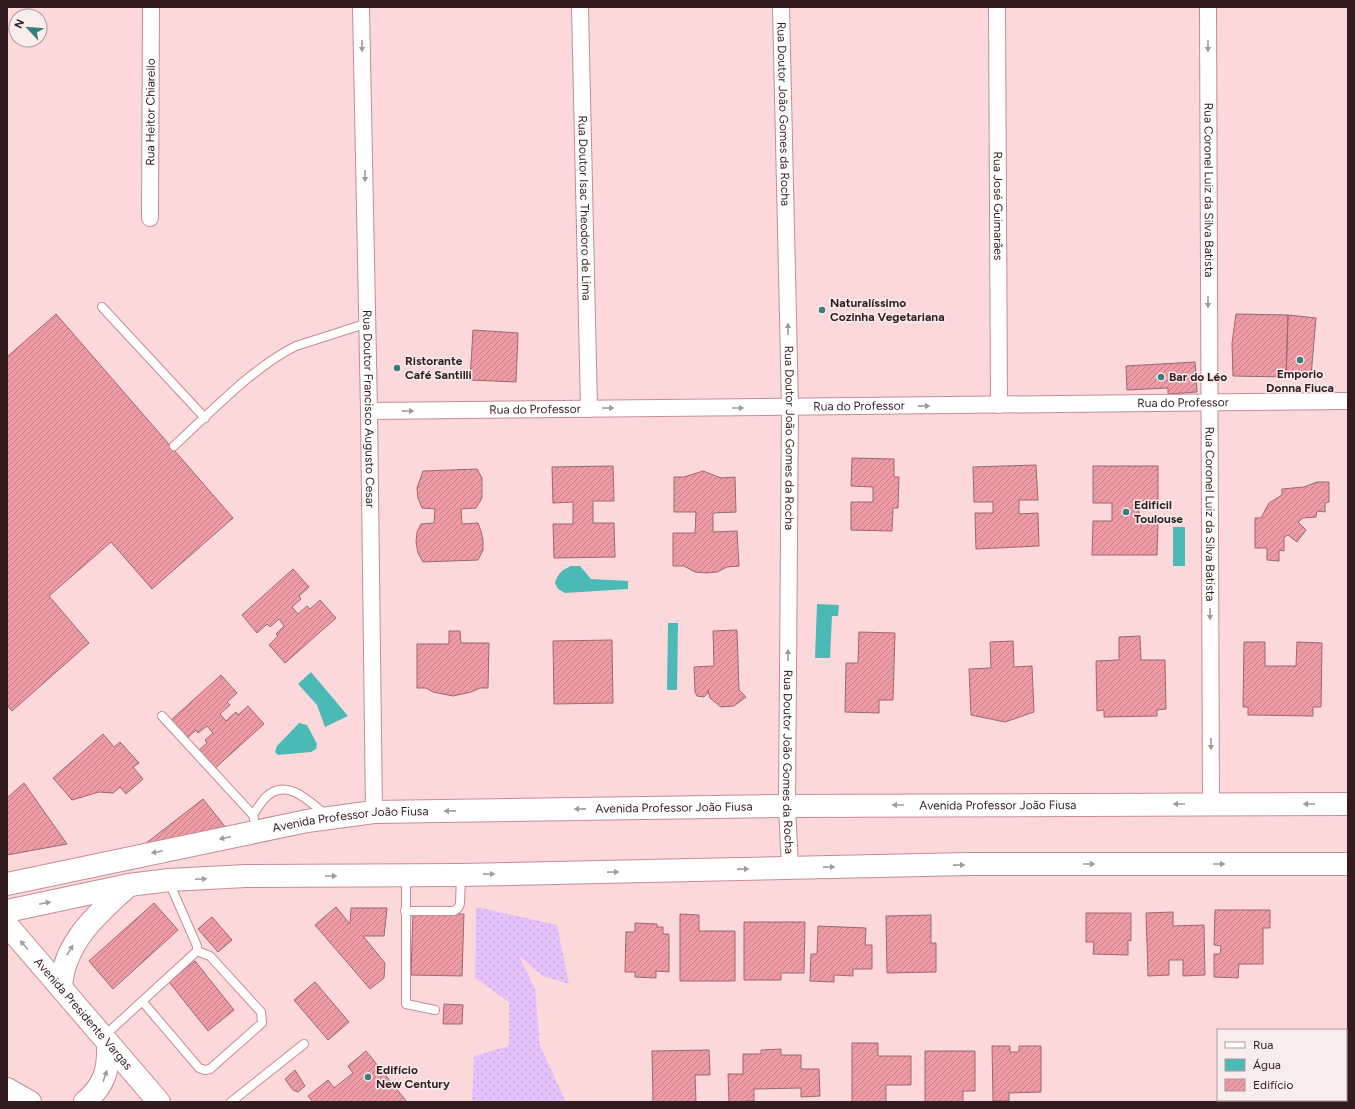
<svg xmlns="http://www.w3.org/2000/svg" width="1355" height="1109" font-family="Figtree,sans-serif">
	<style>
		.grass { fill: url(#grass-dots) }
		.water { fill: #4bbab6 }
		.building { fill: url(#building-hatch); stroke: #9c686e }
		.lines { fill: none; stroke-linecap: round; stroke-linejoin: round }
		.lane-casing { stroke: #c48d93; stroke-width: 10 }
		.street-casing { stroke: #c48d93; stroke-width: 18 }
		.secondary-casing { stroke: #c48d93; stroke-width: 24 }
		.primary-casing { stroke: #c48d93; stroke-width: 24 }
		.lane { stroke: #fff; stroke-width: 8 }
		.street { stroke: #fff; stroke-width: 16 }
		.secondary { stroke: #fff; stroke-width: 22 }
		.primary { stroke: #fff; stroke-width: 22 }
		.oneway { fill: #a3999a }
		.poi-dot { fill: #367f7c; stroke: #f8eced; stroke-width: 1.5 }
		.labels { text-anchor: middle; stroke-width: 3; stroke-linejoin: round; paint-order: stroke }
		.street-label { font-size: 12px; fill: #321c1f; stroke: #f8eced }
		.poi-label { font-size: 12px; font-weight: bold; fill: #321c1f; stroke: #f8eced; text-anchor: start }
	</style>
	<defs>
		<pattern id="grass-dots" width="8" height="8" patternUnits="userSpaceOnUse"><rect width="8" height="8" fill="#e5c1fc"/><path d="M2 2h.1M6 6h.1" fill="none" stroke="#c5a5d8" stroke-width="1.8" stroke-linecap="round"/></pattern>
		<pattern id="building-hatch" width="6" height="6" patternUnits="userSpaceOnUse"><rect width="6" height="6" fill="#ee9ba5"/><path d="M-1 1l2-2M0 6l6-6M5 7l2-2" fill="none" stroke="#c17e86"/></pattern>
	</defs>
	<rect width="100%" height="100%" fill="#fcd8db"/>
	<path class="grass" d="M476 907 557 925 569 984 543 976 519 956 535 989 540 1046 566 1102H472L474 1056 509 1046V1002L475 978Z"/>
	<path class="water" d="M1173 527H1185V566H1173Z
		M571 566H580L591 579 628 581V589L565 593 558 589 555 583C558 573 562 570 571 566Z
		M817 604 839 605 838 616H832L830 658H815Z
		M668 623H678L677 690H667Z
		M311 672 348 716 325 727 317 705 298 684Z
		M299 723 307 725 317 744 316 749 311 752 278 755 275 752 277 746Z"/>
	<path class="building" d="M56 314 233 518 152 589 111 542 49 596 89 643 12 711 7 705V357Z
		M1236 314 1288 315 1286 377 1233 376 1232 343Z
		M1288 315 1316 318 1311 376 1286 377Z
		M473 330 518 333 516 382 470 380Z
		M1195 362 1197 392 1168 394V388L1127 390 1126 366Z
		M852 458 894 459V477H899L898 508H893L892 531 851 530V502H873V487L851 486Z
		M1036 465 1038 500H1019V514L1038 513 1039 546 976 549 975 513H993V502H974L973 467Z
		M613 466 614 501H593V523H614L615 557 554 558 553 524H573V502L553 503 552 467Z
		M1093 466H1158V503H1139V521H1158L1157 555H1092L1093 521H1112V503H1093Z
		M477 469 482 478V498L476 508 461 509 462 524 478 523 481 531 483 540V550L478 560 423 562 418 553 416 542 417 532 421 524 434 523 435 509 422 508 418 498 417 488 423 471Z
		M703 471 721 478 735 477 736 512 713 513V532L737 531 739 566 727 567 717 572 706 573 695 572 684 566H673V533H695L696 512H674V477H684Z
		M1317 482H1329V502L1325 503V512L1317 511 1316 517 1303 518 1298 522 1306 530 1297 542 1288 535 1284 537V551L1279 550V561L1267 560V548H1255V518H1261L1269 503 1282 495V489L1304 487Z
		M293 569 309 587 299 596 301 599 292 607 298 614 307 606 310 609 320 600 336 618 285 663 269 645 278 636 276 634 284 626 279 619 270 627 267 624 257 633 242 615Z
		M737 630 739 690 746 697 734 706 721 707 710 698 708 690V693L704 697 697 696 695 692 694 667 714 666 713 631Z
		M449 631H460L461 643H489L488 688H480L471 692 453 696 433 692 426 688H417V644H449Z
		M859 632 895 633 893 700H879V713L845 712 846 663H858Z
		M1140 636 1141 660H1165L1166 709 1157 710V716L1104 717V710L1097 711 1096 661 1119 660V637Z
		M612 640 613 703 554 704 553 641Z
		M1013 641 1014 667 1032 666 1034 712 1005 722 971 715 969 669 991 668 990 642Z
		M1244 642H1265V666H1296L1297 642 1322 643 1321 707H1313V716L1248 715V707H1243Z
		M221 675 237 693 227 702 230 705 220 714 226 721 236 712 238 715 248 706 264 724 213 770 197 752 207 743 205 740 213 733 207 726 198 733 196 730 186 739 170 721Z
		M103 734 114 747 120 742 139 763 133 767 143 779 126 794 120 787 113 793 99 792 72 800 53 778Z
		M24 783 67 844 7 855V798Z
		M203 799 227 829 145 844Z
		M154 903 178 930 113 989 89 961Z
		M336 907 350 924 351 908H387L384 936H363L385 963 384 978 370 989 315 925Z
		M1215 910H1270V928H1263V964H1239L1238 978 1214 977V954H1220L1221 946 1214 945Z
		M1173 912V926L1204 925 1205 975 1183 976V960H1169V975L1148 976 1146 913Z
		M413 913 464 914 462 976 411 975Z
		M1086 913H1131V941L1128 940V955L1093 954 1094 942H1086Z
		M680 914 699 915V931H735V981H680Z
		M931 915V943H936V972L887 973 886 916Z
		M212 917 232 940 218 952 198 929Z
		M744 922H805L804 973H781V980H744Z
		M635 923 657 924V927H663V934H669V972L656 971V978L635 977V972H625L626 932H635Z
		M818 926 866 928 865 945H872V969H853V976L834 975V982L810 981 811 954H817Z
		M195 961 234 1010 208 1031 169 982Z
		M315 982 349 1022 328 1040 294 1000Z
		M444 1004 463 1005 462 1024H443Z
		M852 1043H878V1056H911V1085H886V1102H852Z
		M1346 1045H1348V1102H1312L1313 1100H1346Z
		M992 1046H1010V1052H1019V1046H1041V1092L1009 1093V1101H993Z
		M781 1049V1055H801V1069H819L820 1096 801 1097V1088L754 1089V1101L729 1102 728 1074H743V1054H761V1050Z
		M709 1050 710 1075H695L696 1102H653L652 1051Z
		M366 1051 407 1102H313L308 1096 328 1080 334 1088 353 1073 348 1066Z
		M925 1051H975V1091H963V1102H925Z
		M295 1070 305 1086 298 1092 293 1090 285 1079Z
		M1245 1100H1274V1102H1245Z"/>
	<g class="lines">
		<defs>
			<path id="lane" d="M102 307 205 418
				M174 446C210 413 253 367 296 346L368 323
				M162 716 253 815
				M254 819 253 815C257 809 261 802 266 797 287 777 310 802 326 815
				M406 877V1004L435 1010
				M405 911H454L458 908 460 904 461 875
				M142 1001 199 1068 205 1070 210 1069 262 1023 261 1012 210 956 197 951
				M103 1037 197 951V946L169 882
				M231 1102 304 1044"/>
			<g id="street">
				<path id="s1" d="M361 7 369 411 374 812"/>
				<path id="s2" d="M580 7 589 409"/>
				<path id="s3" d="M781 7 790 407 787 806 790 868"/>
				<path id="s4" d="M997 7 999 405"/>
				<path id="s5" d="M1208 7 1211 804"/>
				<path id="s6" d="M150 218 151 7"/>
				<path id="s7" d="M369 411 1348 401"/>
			</g>
			<g id="secondary">
				<path id="s8" d="M7 884 307 821 374 812 787 806 1348 804"/>
				<path d="M7 911 129 885 169 880 246 876 461 875 969 864H1348"/>
			</g>
			<g id="primary">
				<path id="s9" d="M7 925 159 1102"/>
				<path d="M61 987C64 942 97 914 129 885"/>
				<path d="M7 1089 30 1102"/>
				<path d="M85 1102C105 1085 109 1069 108 1043"/>
			</g>
		</defs>
		<use href="#lane" class="lane-casing"/>
		<use href="#street" class="street-casing"/>
		<use href="#secondary" class="secondary-casing"/>
		<use href="#primary" class="primary-casing"/>
		<use href="#lane" class="lane"/>
		<use href="#street" class="street"/>
		<use href="#secondary" class="secondary"/>
		<use href="#primary" class="primary"/>
	</g>
	<defs><path id="oneway-solid" d="M-6-.8H1V-3.2L6.5 0L1 3.2V.8H-6Z"/></defs>
	<g class="oneway">
		<use href="#oneway-solid" transform="translate(362 46) rotate(89)"/>
		<use href="#oneway-solid" transform="translate(1208 46) rotate(90)"/>
		<use href="#oneway-solid" transform="translate(365 176) rotate(89)"/>
		<use href="#oneway-solid" transform="translate(1208 302) rotate(90)"/>
		<use href="#oneway-solid" transform="translate(788 329) rotate(-91)"/>
		<use href="#oneway-solid" transform="translate(924 406) rotate(-1)"/>
		<use href="#oneway-solid" transform="translate(608 408)"/>
		<use href="#oneway-solid" transform="translate(738 408)"/>
		<use href="#oneway-solid" transform="translate(408 411) rotate(-1)"/>
		<use href="#oneway-solid" transform="translate(1210 614) rotate(90)"/>
		<use href="#oneway-solid" transform="translate(788 655) rotate(-90)"/>
		<use href="#oneway-solid" transform="translate(1211 744) rotate(90)"/>
		<use href="#oneway-solid" transform="translate(1179 804) rotate(180)"/>
		<use href="#oneway-solid" transform="translate(1309 804) rotate(180)"/>
		<use href="#oneway-solid" transform="translate(898 805) rotate(180)"/>
		<use href="#oneway-solid" transform="translate(580 809) rotate(179)"/>
		<use href="#oneway-solid" transform="translate(450 811) rotate(179)"/>
		<use href="#oneway-solid" transform="translate(225 838) rotate(168)"/>
		<use href="#oneway-solid" transform="translate(157 852) rotate(168)"/>
		<use href="#oneway-solid" transform="translate(1089 864)"/>
		<use href="#oneway-solid" transform="translate(1219 864)"/>
		<use href="#oneway-solid" transform="translate(959 865) rotate(-1)"/>
		<use href="#oneway-solid" transform="translate(829 867) rotate(-1)"/>
		<use href="#oneway-solid" transform="translate(743 869) rotate(-1)"/>
		<use href="#oneway-solid" transform="translate(613 872) rotate(-1)"/>
		<use href="#oneway-solid" transform="translate(489 874) rotate(-1)"/>
		<use href="#oneway-solid" transform="translate(331 876)"/>
		<use href="#oneway-solid" transform="translate(201 879) rotate(-3)"/>
		<use href="#oneway-solid" transform="translate(45 903) rotate(-12)"/>
		<use href="#oneway-solid" transform="translate(24 945) rotate(-131)"/>
		<use href="#oneway-solid" transform="translate(70 950) rotate(-59)"/>
		<use href="#oneway-solid" transform="translate(105 1076) rotate(-71)"/>
	</g>
	<g class="poi-dot">
		<circle cx="822" cy="310" r="4"/>
		<circle cx="1300" cy="360" r="4"/>
		<circle cx="397" cy="368" r="4"/>
		<circle cx="1161" cy="377" r="4"/>
		<circle cx="1126" cy="512" r="4"/>
		<circle cx="368" cy="1077" r="4"/>
	</g>
	<g class="labels">
		<g class="street-label">
			<text dy="4" stroke="none"><textPath href="#s6" startOffset="106">Rua Heitor Chiarello</textPath></text>
			<text dy="4" stroke="none"><textPath href="#s3" startOffset="107">Rua Doutor João Gomes da Rocha</textPath></text>
			<text dy="4" stroke="none"><textPath href="#s5" startOffset="183">Rua Coronel Luiz da Silva Batista</textPath></text>
			<text dy="4" stroke="none"><textPath href="#s4" startOffset="199">Rua José Guimarães</textPath></text>
			<text dy="4" stroke="none"><textPath href="#s2" startOffset="201">Rua Doutor Isac Theodoro de Lima</textPath></text>
			<text dy="4" stroke="none"><textPath href="#s7" startOffset="814">Rua do Professor</textPath></text>
			<text dy="4" stroke="none"><textPath href="#s7" startOffset="490">Rua do Professor</textPath></text>
			<text dy="4" stroke="none"><textPath href="#s1" startOffset="402">Rua Doutor Francisco Augusto Cesar</textPath></text>
			<text dy="4" stroke="none"><textPath href="#s7" startOffset="166">Rua do Professor</textPath></text>
			<text dy="4" stroke="none"><textPath href="#s3" startOffset="431">Rua Doutor João Gomes da Rocha</textPath></text>
			<text dy="4" stroke="none"><textPath href="#s5" startOffset="507">Rua Coronel Luiz da Silva Batista</textPath></text>
			<text dy="4" stroke="none"><textPath href="#s3" startOffset="755">Rua Doutor João Gomes da Rocha</textPath></text>
			<text dy="4" stroke="none"><textPath href="#s8" startOffset="998">Avenida Professor João Fiusa</textPath></text>
			<text dy="4" stroke="none"><textPath href="#s8" startOffset="674">Avenida Professor João Fiusa</textPath></text>
			<text dy="4" stroke="none"><textPath href="#s8" startOffset="350">Avenida Professor João Fiusa</textPath></text>
			<text dy="4" stroke="none"><textPath href="#s9" startOffset="117">Avenida Presidente Vargas</textPath></text>
		</g>
		<g class="poi-label">
			<text x="830" y="307">Naturalíssimo<tspan x="830" dy="14">Cozinha Vegetariana</tspan></text>
			<text x="405" y="365">Ristorante<tspan x="405" dy="14">Café Santilli</tspan></text>
			<text x="1300" y="378" text-anchor="middle">Emporio<tspan x="1300" dy="14">Donna Fiuca</tspan></text>
			<text x="1169" y="381">Bar do Léo</text>
			<text x="1134" y="509">Edificil<tspan x="1134" dy="14">Toulouse</tspan></text>
			<text x="376" y="1074">Edifício<tspan x="376" dy="14">New Century</tspan></text>
		</g>
	</g>
	<rect width="1355" height="1109" fill="none" stroke="#321c1f" stroke-width="16"/>
	<rect x="1217" y="1029" width="130" height="72" fill="#f8eced" stroke="#a9999b"/>
	<rect x="1225" y="1042" width="20" height="6" fill="#ffffff" stroke="#a9999b"/>
	<text x="1253" y="1049" font-size="12" fill="#321c1f">Rua</text>
	<rect x="1225" y="1059" width="20" height="12" fill="#4bbab6" stroke="#a9999b"/>
	<text x="1253" y="1069" font-size="12" fill="#321c1f">Água</text>
	<rect x="1225" y="1079" width="20" height="12" fill="url(#building-hatch)" stroke="#a9999b"/>
	<text x="1253" y="1089" font-size="12" fill="#321c1f">Edifício</text>
	<g transform="translate(28 28) rotate(296)"><circle r="19" fill="#f8eced" stroke="#a9999b"/>
	<path d="M0-3L7 15L0 10L-7 15Z" fill="#367f7c"/>
	<text y="-6" font-size="11" font-weight="bold" text-anchor="middle" fill="#321c1f">N</text>
	</g>
</svg>
